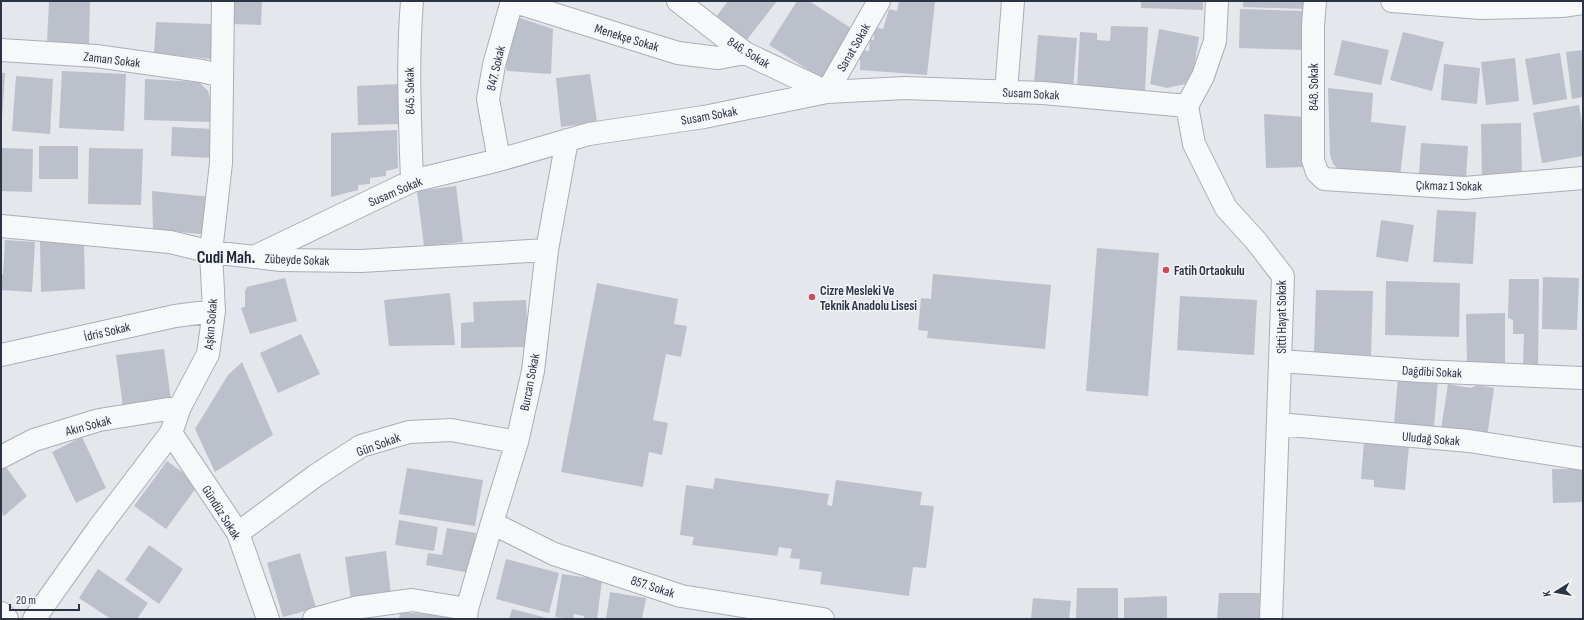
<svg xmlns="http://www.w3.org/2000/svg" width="1584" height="620" font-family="'Sofia Sans Condensed',sans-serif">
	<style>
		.building { fill: #bbc0ca }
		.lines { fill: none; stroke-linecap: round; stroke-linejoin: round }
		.minor-casing { stroke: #a9aeb7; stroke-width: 24 }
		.minor { stroke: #f7f8fa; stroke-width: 22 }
		.poi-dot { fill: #d1495b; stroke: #f4f6f9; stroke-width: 1.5 }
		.labels { text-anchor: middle; stroke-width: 3; stroke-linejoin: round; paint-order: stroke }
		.street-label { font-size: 13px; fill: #2b3445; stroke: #f4f6f9 }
		.poi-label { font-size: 13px; font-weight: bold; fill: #2b3445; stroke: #f4f6f9; text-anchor: start }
		.district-label { font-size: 17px; font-weight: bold; fill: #1d2536; stroke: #f4f6f9 }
	</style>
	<rect width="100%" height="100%" fill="#e4e7ec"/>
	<path class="building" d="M49 1H90L89 44 47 43Z
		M233 1H262L261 25 232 24Z
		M728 1H777L746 41 716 17Z
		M797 1H809L854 30 823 79 769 45Z
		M899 1 935 2 927 75 860 70V50L869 51 870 39 874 40V27L883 29 889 9 897 11Z
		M1141 1H1203V10L1141 8Z
		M1243 1H1307V9L1243 7Z
		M1240 9 1307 11 1306 50 1239 48Z
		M520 18 553 29 551 74 507 71 505 63 514 22Z
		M156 22 211 24V59L154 53Z
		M1111 26 1148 27 1145 92 1077 88 1080 32 1097 33V40L1110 41Z
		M1159 29 1199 37 1192 80 1185 84 1167 88 1150 84Z
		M1403 32 1444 42 1432 91 1390 80Z
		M1038 35 1077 38 1073 88 1034 84Z
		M1342 40 1389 50 1381 85 1334 75Z
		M1583 50V97L1572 99 1566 52Z
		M1560 53 1567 99 1533 105 1525 59Z
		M1515 58 1519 101 1486 105 1481 62Z
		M1444 64 1480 68 1477 104 1441 100Z
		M62 71 126 74 124 131 59 128Z
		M1 73H5L2 119H1Z
		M590 74 597 122 561 127 556 78Z
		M16 76 53 79 50 134 12 131Z
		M145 79 199 82 208 91 210 99 211 122 144 120Z
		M400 84 401 124 358 125 357 86Z
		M1328 88 1373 93 1371 122 1406 126 1400 176 1338 169 1333 164 1330 155Z
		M1579 105 1583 130V156L1542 163 1533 113Z
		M1264 114 1305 117V167L1266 168Z
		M1521 123 1522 177 1482 178 1481 124Z
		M172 127 214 129 213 158 171 156Z
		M397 130 398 168 386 171V176L370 178V184L358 185V190L331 197V133Z
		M1421 143 1468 146 1466 178 1419 175Z
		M39 146H78V179H39Z
		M1 148 33 149 32 192 1 191Z
		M89 148 143 149 141 205 88 204Z
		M456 186 463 242 424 246 417 191Z
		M152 191 210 197 208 235 153 229Z
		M1437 210 1476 212 1473 264 1433 262Z
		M1381 220 1414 225 1408 262 1376 257Z
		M5 240 35 242 32 292 1 290V274L3 275Z
		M40 241 84 242 85 289 41 292Z
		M1097 248 1159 253 1148 396 1086 391Z
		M933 274 1051 285 1045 349 927 338 928 331 918 330 921 298 931 299Z
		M1543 277 1579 278 1577 330 1542 329Z
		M285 278 297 321 250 334 241 308 245 307V291L247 287Z
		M1509 279H1539L1538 366 1523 365 1524 334H1513V320L1508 318Z
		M1386 281 1460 283 1459 337 1385 335Z
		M597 283 678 299 674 324 687 326 681 357 666 354 653 420 668 423 662 455 649 452 643 487 561 472Z
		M1316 290 1373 291 1371 355 1314 353Z
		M450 293 455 345 389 346 384 300Z
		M1180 296 1257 300 1254 355 1177 350Z
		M526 300 528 347 461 348V323L474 322 473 302Z
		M1505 313V364H1467L1466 314Z
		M301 334 320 374 278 393 260 353Z
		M164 349 171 400 123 407 116 355Z
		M242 362 273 435 215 472 195 429 228 375Z
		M1398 377 1438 380 1434 427 1394 424Z
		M1448 384 1471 388 1477 385 1494 388 1487 437 1441 429Z
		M82 437 106 488 76 503 52 452Z
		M1364 441 1409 445 1405 490 1374 487V480L1361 479Z
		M167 461 199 484 166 529 134 506Z
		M3 463 27 496 4 516 1 512V465Z
		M407 468 483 480 475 526 399 514Z
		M1552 469H1583V502L1553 503Z
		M715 478 829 494 827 505 832 506 836 480 922 492 920 505 934 506 926 568 913 567 909 596 820 584 822 572 799 569 800 559 790 558 792 549 779 547 777 556 692 545 694 537 680 535 686 485 713 489Z
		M399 520 438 527 434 551 395 545Z
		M447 528 476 533 470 573 426 565 428 553 442 555Z
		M149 545 183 569 159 604 125 580Z
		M386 551 391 595 351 600 345 557Z
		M300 553 316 608 283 617 267 563Z
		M506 559 559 573 549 613 496 599Z
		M98 569 148 603 137 619H111L79 598Z
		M562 574 602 580 597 619H584V616L574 614 573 619 555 617Z
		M1077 588H1118V619H1076Z
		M610 592 646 598 642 619H606Z
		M1219 593H1260L1259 619H1217Z
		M1167 596V619H1124V598Z
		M1033 598 1071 601 1069 619H1031Z
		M512 609 547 618V619H509Z
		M400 612 448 616V619H399Z"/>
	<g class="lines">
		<defs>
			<path id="minor" d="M412 1C407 61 410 121 412 181
				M512 1 678 53 718 58 745 53
				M678 1 745 53 827 92 879 1
				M1217 1 1215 41 1203 76 1187 106 1194 144 1226 208 1256 241 1283 276 1271 619
				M1315 1 1313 25V160L1317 172 1324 179 1464 188 1583 178
				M1392 1 1481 8 1562 6 1583 3
				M1 50 96 56 202 71 222 76
				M1006 92 1013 1
				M499 160 488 99 494 65 512 1
				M1 226 170 242 211 252 281 260 361 261 547 250
				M254 257 412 181 499 160 589 134 704 117 827 92 905 88 1043 93 1187 106
				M1 355 175 316 214 311
				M1280 361 1421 371 1583 378
				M1278 424 1469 441 1583 459
				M171 433 238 533 268 619
				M1 457 34 440 99 420 180 407
				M492 523 554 554 681 596 823 619
				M238 533 315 476 361 446 409 432 451 430 517 442
				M1 613 7 619
				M34 619 98 529 171 433 180 407 208 354 214 311 211 252 221 163 223 1
				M314 619 354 608 412 600 467 609
				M466 619 467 609 492 523 517 442 533 371 547 250 567 140"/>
		</defs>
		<use href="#minor" class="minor-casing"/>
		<use href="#minor" class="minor"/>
	</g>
	<g class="poi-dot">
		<circle cx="1166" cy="270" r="4"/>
		<circle cx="812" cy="297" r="4"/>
	</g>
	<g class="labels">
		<g class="street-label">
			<text transform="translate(627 37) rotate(17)" y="5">Menekşe Sokak</text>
			<text transform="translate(853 47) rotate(-60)" y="5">Sanat Sokak</text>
			<text transform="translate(749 52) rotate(32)" y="5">846. Sokak</text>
			<text transform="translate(112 59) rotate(7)" y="5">Zaman Sokak</text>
			<text transform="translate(495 68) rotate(-77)" y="5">847. Sokak</text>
			<text transform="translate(1313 87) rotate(-90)" y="5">848. Sokak</text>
			<text transform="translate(409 91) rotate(-91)" y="5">845. Sokak</text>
			<text transform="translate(1031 93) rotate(3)" y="5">Susam Sokak</text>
			<text transform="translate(709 115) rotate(-10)" y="5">Susam Sokak</text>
			<text transform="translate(1449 185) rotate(1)" y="5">Çıkmaz 1 Sokak</text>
			<text transform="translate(395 191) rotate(-23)" y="5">Susam Sokak</text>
			<text transform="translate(297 259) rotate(2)" y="5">Zübeyde Sokak</text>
			<text transform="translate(1281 317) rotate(-90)" y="5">Sitti Hayat Sokak</text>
			<text transform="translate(210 324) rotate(-85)" y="5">Aşkın Sokak</text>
			<text transform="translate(107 331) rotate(-13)" y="5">İdris Sokak</text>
			<text transform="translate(1432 371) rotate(3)" y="5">Dağdibi Sokak</text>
			<text transform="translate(529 382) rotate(-79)" y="5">Burcan Sokak</text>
			<text transform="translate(88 425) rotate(-15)" y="5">Akın Sokak</text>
			<text transform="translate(1431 438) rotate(5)" y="5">Uludağ Sokak</text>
			<text transform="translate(378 444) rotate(-20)" y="5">Gün Sokak</text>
			<text transform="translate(222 512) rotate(58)" y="5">Gündüz Sokak</text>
			<text transform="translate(653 586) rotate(18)" y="5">857. Sokak</text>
		</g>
		<g class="poi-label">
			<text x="1174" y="275">Fatih Ortaokulu</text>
			<text x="820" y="295">Cizre Mesleki Ve<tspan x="820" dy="15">Teknik Anadolu Lisesi</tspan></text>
		</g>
		<g class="district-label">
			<text x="226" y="263">Cudi Mah.</text>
		</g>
	</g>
	<rect width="1584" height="620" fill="none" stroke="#2b3445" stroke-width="4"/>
	<g transform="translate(1556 592) rotate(259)" stroke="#f4f6f9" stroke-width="3" paint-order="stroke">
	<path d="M0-3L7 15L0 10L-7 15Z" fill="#2b3445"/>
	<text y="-6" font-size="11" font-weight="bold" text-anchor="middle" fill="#2b3445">K</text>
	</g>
	<path d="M10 604v6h69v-6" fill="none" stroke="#2b3445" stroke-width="2"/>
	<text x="16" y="604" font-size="12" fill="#2b3445" stroke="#f4f6f9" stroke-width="3" paint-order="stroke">20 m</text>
</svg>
